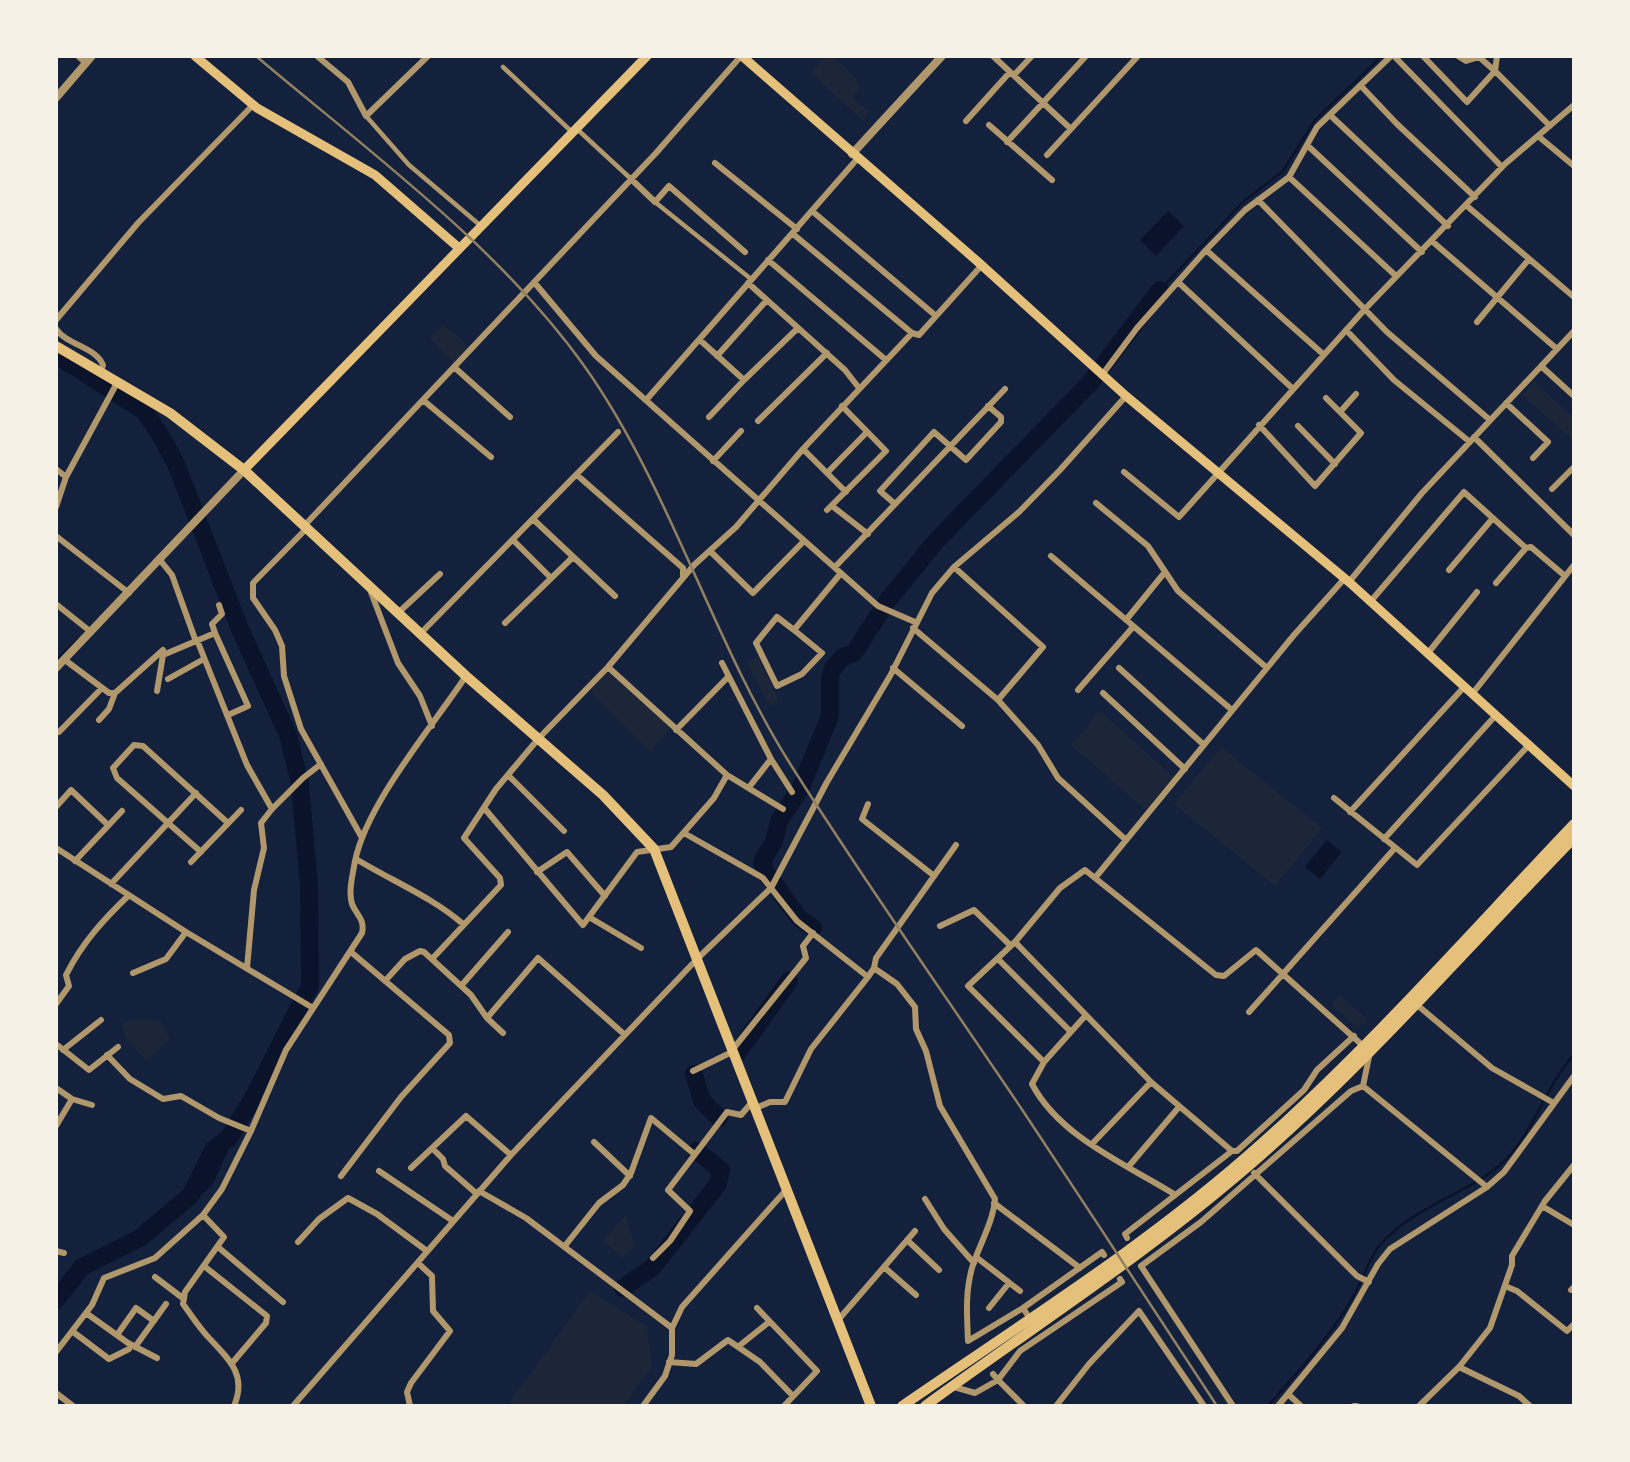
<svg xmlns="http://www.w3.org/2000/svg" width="1630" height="1462" font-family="Raleway,sans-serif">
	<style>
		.green { fill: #1d2539 }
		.water { fill: #0b132b }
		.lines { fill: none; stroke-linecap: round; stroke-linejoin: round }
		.stream { stroke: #0b132b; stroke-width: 2.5 }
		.river { stroke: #0b132b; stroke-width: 18 }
		.pedestrian { stroke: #b1986c; stroke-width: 4.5 }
		.minor { stroke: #b1986c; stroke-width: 6 }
		.tertiary { stroke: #b1986c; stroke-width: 8 }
		.secondary { stroke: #e5c07b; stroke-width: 9 }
		.trunk { stroke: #e5c07b; stroke-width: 10 }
		.rail { stroke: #918062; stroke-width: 2.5 }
	</style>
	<rect width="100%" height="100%" fill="#14213d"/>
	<path class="green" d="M825 56H832L852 74 860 87 852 98 869 112 862 120 811 73Z
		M443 324 469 347 453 363 430 338Z
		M1534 382 1574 418V441L1522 395Z
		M758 657 779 701 770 706 747 663Z
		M607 671 670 728 650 752 593 695 592 687Z
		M1099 710 1173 777 1146 810 1071 745 1085 730Z
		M1221 747 1322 828 1275 886 1174 804Z
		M1339 995 1369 1021 1357 1027 1331 1005Z
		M138 1018 161 1022 170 1038 147 1061 125 1037 122 1024Z
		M626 1214 634 1245 623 1258 603 1241Z
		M590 1291 647 1326 652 1367 623 1406H507Z"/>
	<path class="water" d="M1168 211 1184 226 1156 256 1140 240Z
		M1327 840 1342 852 1320 879 1305 867Z
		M224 1139 231 1144 213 1184 196 1200 187 1195 214 1145Z"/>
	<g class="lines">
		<path class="stream" d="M1160 290 1243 202 1283 171 1315 120 1382 56
			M56 661 78 639
			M1268 1406C1298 1372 1331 1336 1353 1297 1363 1280 1368 1259 1380 1245 1413 1207 1463 1196 1500 1165 1534 1135 1544 1087 1574 1055"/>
		<path class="river" d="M56 355 144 411 161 436 176 464 240 629 288 735 300 784 309 886 310 986 253 1098 229 1138 213 1150 191 1195 140 1238 82 1267 56 1300
			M813 928 799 918 764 870 762 861 774 842 779 821 800 789 830 716V677L833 668 843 657 854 653 888 600 937 540 1090 383 1160 290
			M738 1052 789 981
			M694 1074 702 1101 719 1118
			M623 1288 653 1267 718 1184 721 1170 697 1151"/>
		<path class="pedestrian" d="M503 67 572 132
			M366 116 409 165 481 226
			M577 129 630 178
			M655 202 751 279"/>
		<path class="minor" d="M78 56 86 63
			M317 56 348 82 366 116 428 56
			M993 56 1071 129
			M1394 56 1502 167
			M1423 56 1467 102 1495 71 1479 57 1466 61 1458 56
			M1497 56 1495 71 1550 126
			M1014 75 1032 56
			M1361 86 1397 124 1475 197
			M1330 115 1448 226
			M966 121 1010 72
			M989 125 1052 180
			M1538 136 1574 166
			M1007 142 1086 56
			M1307 145 1422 252
			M1047 155 1138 56
			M715 163 797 229
			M1289 177 1396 276
			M630 178 655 202 669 186 745 252
			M1258 200 1387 332 1490 420
			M1467 206 1574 297
			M812 211 936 316
			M793 234 912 333
			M1433 242 1557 349
			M1206 250 1323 354
			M768 260 886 360
			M534 282 596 356 878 606 915 622
			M1178 282 1292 388
			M748 283 845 370 859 388
			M56 320 138 223 253 105
			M1477 322 1529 259
			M56 329C67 345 96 347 103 365L101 372
			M1346 330 1394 380 1470 442
			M701 341 744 380 798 328
			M717 356 767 300
			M1541 366 1574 396
			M454 367 510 417
			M1102 375 1137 328 1206 250 1245 210 1289 177 1317 127 1391 56
			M647 399 858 158
			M423 400 491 457
			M1506 403 1548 442 1533 458
			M1340 412 1356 394
			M709 417 744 380
			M758 421 827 353
			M1259 425 1315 486 1361 433 1326 398
			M1298 426 1335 464
			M1474 437 1574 535
			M803 449 846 492
			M713 461 741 431
			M56 469 66 477
			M1124 472 1179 517 1365 309 1505 164 1574 105
			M827 473 867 432
			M577 475 683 568V577
			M1552 489 1574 467
			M1096 503 1148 546 1178 591 1267 668
			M895 504 880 491 934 432 966 460 1001 422V417L988 406
			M832 506 868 534
			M56 507 66 477 118 381
			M827 510 886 451 842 406
			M534 520 615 596
			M304 526 656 153 741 56
			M307 528 253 583V598L275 630 282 646 284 676 301 729 361 836
			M56 536 129 593
			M514 541 551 578
			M1526 548 1531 547 1565 576
			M710 551 753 593 804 541
			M1051 556 1232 710
			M160 560 172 575 195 639
			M835 567 1005 389
			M954 567 1043 647 998 700
			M1449 570 1493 518
			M1349 582 1422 493 1574 331
			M369 587 398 663 420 696 432 726
			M1371 601 1464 492 1526 548 1496 583
			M56 604 91 632
			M219 605 222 614 212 624 215 633 248 706 228 715
			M398 613 440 574
			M1126 620 1165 572
			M505 623 572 558
			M913 628 998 700 1038 745 1058 778 1126 840
			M794 630 777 617 756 643 777 686 802 674 822 653 794 630 841 573
			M420 634 618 432
			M197 640 247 765 272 809 261 823 264 848 254 890 247 968
			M1428 653 1477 592
			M65 660 109 693H115L163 650
			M722 663 771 759 792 792
			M893 668 962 726
			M1119 668 1204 745
			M168 679 204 659
			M1078 690 1133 627
			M157 691 163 655 215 633
			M1103 693 1185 769
			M1473 693 1574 565
			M99 720 109 709 115 693
			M676 730 728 677
			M59 732 102 688
			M508 775 564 831
			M727 775 783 809
			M750 786 771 759
			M1334 798 1417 865 1529 745
			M868 804 862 819 933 875
			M56 807 71 790 108 825
			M272 809 303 778 321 764
			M485 809 583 925 637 852 671 847 714 798 727 775 608 667
			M1350 812 1465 686
			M684 833 763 878 797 921 868 977 874 968 897 984 915 1007 916 1029 926 1051 940 1106 995 1199C993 1223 979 1245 972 1268 965 1293 967 1315 968 1341L1023 1308 1030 1319
			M1384 839 1496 715
			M56 848 186 932 313 1008
			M201 852 117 778 113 768 134 745 143 746 228 823
			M356 859C392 881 432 897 463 924
			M75 861 122 811
			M191 862 241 810
			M537 872 567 852 605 896
			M1095 878 1294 635 1345 578
			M111 884 196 793
			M589 917 641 948
			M940 926 974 910 1011 946
			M1015 942 1151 1082 1232 1151
			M432 959 501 885 500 878 464 838 496 789 539 738 608 667 694 565 736 527 803 449 912 333 919 335 982 265
			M998 959 1071 1032
			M874 968 876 958 956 845
			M133 973 166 959 186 932
			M385 981 405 959 420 951 424 952 471 995 487 1018 503 1033
			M461 986 508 932
			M56 1004 69 986 66 975C82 943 103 920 129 895
			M1416 1004 1492 1068 1552 1102
			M1249 1012 1395 848
			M1086 1015 1044 1062 1032 1084C1059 1136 1125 1164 1174 1194
			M487 1018 538 958 625 1035
			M56 1044 89 1070 118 1047
			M733 1049 806 958 803 946 813 933
			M63 1050 101 1020
			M107 1055 130 1079 163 1099 181 1096 219 1118 251 1131
			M1044 1062 968 986 1015 942 1060 888 1085 870 1216 975 1224 976 1256 950 1370 1052 1363 1086 1487 1187
			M693 1071 734 1051
			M56 1088 72 1099 92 1105
			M756 1108 770 1102H785L811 1049 868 977
			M56 1126 72 1099
			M594 1142 630 1176
			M1092 1144 1151 1082
			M432 1148 443 1159 445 1166 477 1194
			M1129 1166 1179 1107
			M411 1168 466 1116 511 1155
			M379 1171 453 1221
			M1254 1173 1357 1276 1369 1282
			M341 1176 401 1097 450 1043 449 1035 351 952
			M479 1191 526 1218 672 1328
			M925 1199 944 1229 974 1263
			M994 1203 1080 1268
			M1542 1206 1574 1225
			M203 1215 224 1237 185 1292 183 1304C192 1316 200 1329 210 1339 230 1360 247 1376 234 1406
			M1127 1238 1125 1234 1232 1151H1237L1304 1090 1317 1070 1354 1036
			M907 1240 939 1270
			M298 1242 319 1219 348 1198 377 1214 427 1251
			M218 1247 283 1302
			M564 1247 599 1203 623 1185 631 1173 651 1118 693 1153
			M56 1251 64 1253
			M976 1257 1020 1291
			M653 1258 670 1241 690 1211 668 1190 727 1112 741 1115 753 1101
			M204 1266 267 1316 266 1323 233 1362
			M884 1267 916 1295
			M155 1277 184 1299
			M1505 1286 1517 1291 1567 1331 1574 1324
			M1571 1290 1574 1287
			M757 1308 817 1371 784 1406
			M989 1308 1009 1283
			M1023 1308 1102 1252 1104 1255
			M86 1313 128 1343 157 1358
			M839 1319 915 1231
			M72 1331 109 1359 129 1349
			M117 1335 136 1308 154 1321
			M739 1346 769 1322
			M135 1347 166 1304
			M56 1352 92 1305 104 1278 155 1258 203 1215 222 1189 251 1131 286 1050 362 933C365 919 357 916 352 904 348 891 353 874 355 861 367 803 432 727 466 676
			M669 1362 696 1364 728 1340 760 1362 793 1396
			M1459 1367 1519 1396 1530 1406
			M993 1374 998 1380 1020 1351 1122 1282 1120 1279
			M954 1387 975 1393 998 1380 1024 1406
			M56 1393 73 1406
			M1288 1394 1301 1406
			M293 1406 511 1155 698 958 771 888 827 782 890 676 932 593 954 567 1019 512 1060 470 1126 396
			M410 1406 407 1392 411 1383 450 1331 433 1311 432 1276 418 1263
			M643 1406 665 1376 672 1355V1328L682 1307 787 1189
			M1056 1406 1089 1364 1139 1311 1204 1406
			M1233 1406 1141 1266 1201 1222 1351 1091 1363 1086
			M1278 1406 1342 1328 1378 1264 1390 1249 1487 1187 1504 1172 1574 1076
			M1354 1406H1357
			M1419 1406 1459 1367 1490 1328 1512 1265V1256L1545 1201 1574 1165"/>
		<path class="tertiary" d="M56 98 92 56
			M852 154 942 56
			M56 668 244 470"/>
		<path class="secondary" d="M195 56 257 108 375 175 459 248
			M742 56 977 261 1126 396 1349 582 1574 786
			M244 470 647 56"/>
		<path class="trunk" d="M56 346 170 413 244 470 466 676 603 795 654 849 871 1406
			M902 1406C1024 1322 1152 1242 1262 1143 1373 1044 1472 931 1574 824
			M925 1406C1029 1330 1139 1259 1237 1176 1359 1073 1463 952 1574 838"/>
		<path class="rail" d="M256 56C368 151 500 247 585 367 669 486 711 637 789 762 864 881 945 995 1023 1111 1088 1209 1153 1308 1217 1406"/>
	</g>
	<rect width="1630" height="1462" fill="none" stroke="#f6f1e7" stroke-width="116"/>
</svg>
